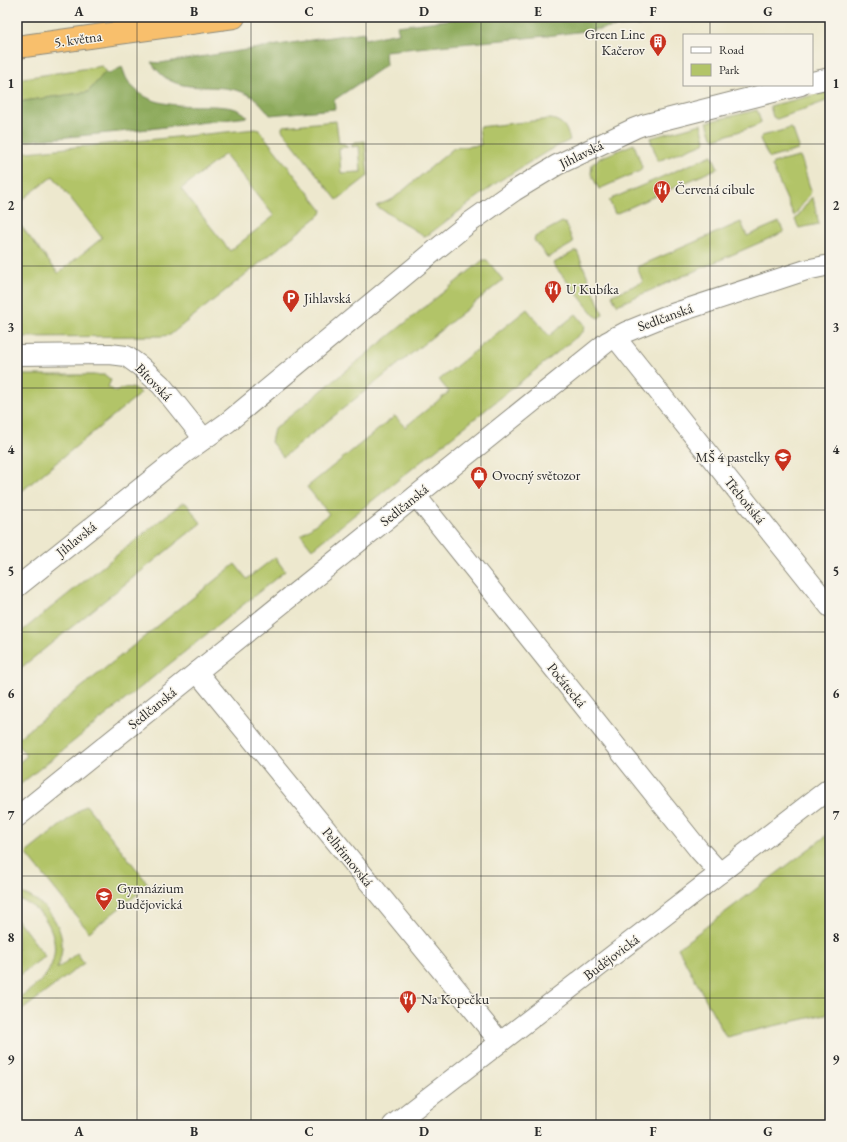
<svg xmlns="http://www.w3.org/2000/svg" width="847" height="1142" font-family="'EB Garamond',serif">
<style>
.green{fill:#b2c468;stroke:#6e784a;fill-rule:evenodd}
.forest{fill:#8daa5c;stroke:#5c6a44}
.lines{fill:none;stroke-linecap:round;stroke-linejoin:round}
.minor-casing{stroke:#8c8a7c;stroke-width:22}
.highway-casing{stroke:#8c8a7c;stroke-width:24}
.minor{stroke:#fff;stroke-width:20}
.highway{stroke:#f8bf6c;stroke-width:22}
.grid{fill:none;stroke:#2b2b2b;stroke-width:1;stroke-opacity:0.55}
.labels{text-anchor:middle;stroke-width:3;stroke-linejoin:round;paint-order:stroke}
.poi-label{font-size:14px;fill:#2b2b2b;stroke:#f7f3e8;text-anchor:start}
.street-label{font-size:14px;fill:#2b2b2b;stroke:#f7f3e8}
.neatline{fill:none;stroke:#2b2b2b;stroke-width:1.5}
.grid-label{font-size:13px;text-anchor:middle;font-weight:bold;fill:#2b2b2b}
</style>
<rect width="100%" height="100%" fill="#f7f3e8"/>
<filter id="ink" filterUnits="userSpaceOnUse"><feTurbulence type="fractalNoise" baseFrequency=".025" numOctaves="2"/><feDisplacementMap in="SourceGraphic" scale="8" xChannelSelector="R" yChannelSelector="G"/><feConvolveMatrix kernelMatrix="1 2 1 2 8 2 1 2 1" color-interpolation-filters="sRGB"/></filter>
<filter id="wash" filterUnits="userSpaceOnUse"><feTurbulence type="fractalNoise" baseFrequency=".012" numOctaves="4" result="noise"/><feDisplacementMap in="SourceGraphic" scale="16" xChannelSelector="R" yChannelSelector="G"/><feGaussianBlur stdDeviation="0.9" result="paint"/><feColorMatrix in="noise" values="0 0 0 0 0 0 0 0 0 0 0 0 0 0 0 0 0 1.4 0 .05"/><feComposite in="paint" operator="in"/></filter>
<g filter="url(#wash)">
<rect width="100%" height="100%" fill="#ede8ce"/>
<g class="green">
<polygon points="623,17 663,17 651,22 645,25 625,26"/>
<polygon points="102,66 106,71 88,92 17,102 17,79"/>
<polygon points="830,91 829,100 777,119 773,117 770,106"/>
<polygon points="757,110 761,122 756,126 715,139 712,137 707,122"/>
<path d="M551 119C564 122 566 127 570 140L548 151 499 181 428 235 424 236 376 206 393 199 454 148 481 145 479 127Z"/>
<polygon points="336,121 339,143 345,144 348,147 339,148 341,173 361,172 359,146 352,147 352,144 355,142 365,141 368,176 337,200 282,130 282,128 283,126"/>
<polygon points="701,124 705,140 704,143 658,161 650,138"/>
<polygon points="791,128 793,130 799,147 798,150 770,158 768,156 760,139 762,136"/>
<path d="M256 129 259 130 322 210 321 214 170 335 162 336 17 337V221L58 273 102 238 53 176 17 204V153ZM225 154 274 216 230 251 181 189Z"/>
<polygon points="634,144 642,167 640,171 599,189 591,174 592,164 600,158"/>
<polygon points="712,155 718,168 615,214 609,200"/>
<polygon points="799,157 801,158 811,191 810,194 794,216 772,166 773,163"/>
<polygon points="811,198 813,198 819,224 799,228 795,220"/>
<polygon points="562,222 566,224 573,242 572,244 549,257 547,257 534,240 535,237"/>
<polygon points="741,222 747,236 779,222 784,232 617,305 616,304 612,295 643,282 637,267"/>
<polygon points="575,251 577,251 603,314 599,318 594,315 553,264 554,263"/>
<polygon points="483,260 487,260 503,280 283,457 271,442 274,429"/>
<polygon points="527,309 549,336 576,314 585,325 584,331 312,549 301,535 329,514 307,487 395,416 405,427 449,392 439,380"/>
<path d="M17 375H105L111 380 108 387 116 392C124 386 133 386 141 393L17 495V427H18Z"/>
<polygon points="182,503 186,503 201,523 17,671 17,635"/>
<polygon points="275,557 285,571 17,787 17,764 27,756 17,744 17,739 235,564 247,579"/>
<polygon points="86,805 149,885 89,932 26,853"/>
<polygon points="830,833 830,1013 726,1037 678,948"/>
<path d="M17 892C41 897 63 922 62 947 62 955 59 962 57 969L77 953 84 963 17 1014V999C28 991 42 983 49 970 64 942 47 908 17 899Z"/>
<polygon points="17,919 45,956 17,977"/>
</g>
<g class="forest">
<path d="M472 17H623L625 26 546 36 385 51 386 65 334 100 335 109 270 115C263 106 256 97 245 93 211 79 175 100 151 62L160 63 364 32 365 39 399 33 397 26Z"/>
<path d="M122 67C124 71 125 77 128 81 147 109 184 105 214 106 227 107 239 107 248 117L149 129 17 142V102L88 92 106 71 108 74Z"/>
</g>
</g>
<g filter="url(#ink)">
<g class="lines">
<defs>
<g id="minor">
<polyline points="812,82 830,78"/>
<polyline points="615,337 830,607"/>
<polyline points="17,355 110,354 126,356 140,366 161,385 204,439"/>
<polyline points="416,496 699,850 720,873"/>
<polyline points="17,587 186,452 228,422 438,248 469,223 514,191 557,165 635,128 643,125 801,85"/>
<polyline points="197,672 500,1042"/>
<polyline points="17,817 607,342 626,332 663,317 806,270 830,265"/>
<polyline points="393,1125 830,788"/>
</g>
<polyline id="highway" points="17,47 234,17"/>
</defs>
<use href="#minor" class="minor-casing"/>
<use href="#highway" class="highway-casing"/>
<use href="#minor" class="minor"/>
<use href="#highway" class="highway"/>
</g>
</g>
<path class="grid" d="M137 17V1125M251 17V1125M366 17V1125M481 17V1125M596 17V1125M710 17V35M710 85V1125M17 144H830M17 266H830M17 388H830M17 510H830M17 632H830M17 754H830M17 876H830M17 998H830"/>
<defs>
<symbol id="building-pin" viewBox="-11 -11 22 30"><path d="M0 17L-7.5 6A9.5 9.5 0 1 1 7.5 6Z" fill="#c8321e" stroke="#f7f3e8"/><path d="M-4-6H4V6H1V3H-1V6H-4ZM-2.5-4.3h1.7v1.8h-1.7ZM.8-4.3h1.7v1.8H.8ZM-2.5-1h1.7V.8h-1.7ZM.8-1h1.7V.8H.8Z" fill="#fff"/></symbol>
<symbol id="restaurant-pin" viewBox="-11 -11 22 30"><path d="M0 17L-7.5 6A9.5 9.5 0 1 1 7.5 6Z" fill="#c8321e" stroke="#f7f3e8"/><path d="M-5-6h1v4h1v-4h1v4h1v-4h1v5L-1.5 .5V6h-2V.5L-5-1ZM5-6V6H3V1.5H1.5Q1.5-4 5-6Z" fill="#fff"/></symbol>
<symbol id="parking-pin" viewBox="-11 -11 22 30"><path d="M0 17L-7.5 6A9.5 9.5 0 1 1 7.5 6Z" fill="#c8321e" stroke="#f7f3e8"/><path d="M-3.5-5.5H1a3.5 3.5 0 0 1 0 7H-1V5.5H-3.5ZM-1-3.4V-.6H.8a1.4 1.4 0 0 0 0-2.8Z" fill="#fff"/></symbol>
<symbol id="school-pin" viewBox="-11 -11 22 30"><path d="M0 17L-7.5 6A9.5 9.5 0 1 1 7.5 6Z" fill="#c8321e" stroke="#f7f3e8"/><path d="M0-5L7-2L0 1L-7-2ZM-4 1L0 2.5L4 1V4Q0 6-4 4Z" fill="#fff"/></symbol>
<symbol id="shop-pin" viewBox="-11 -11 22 30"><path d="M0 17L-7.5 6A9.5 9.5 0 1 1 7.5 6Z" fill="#c8321e" stroke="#f7f3e8"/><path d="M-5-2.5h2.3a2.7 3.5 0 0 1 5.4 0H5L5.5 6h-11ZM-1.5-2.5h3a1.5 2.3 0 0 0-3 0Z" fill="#fff"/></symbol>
</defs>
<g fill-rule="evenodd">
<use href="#building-pin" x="648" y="32" width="20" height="27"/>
<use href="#restaurant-pin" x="652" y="179" width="20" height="27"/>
<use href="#restaurant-pin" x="543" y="279" width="20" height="27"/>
<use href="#parking-pin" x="281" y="288" width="20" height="27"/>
<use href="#school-pin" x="773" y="447" width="20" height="27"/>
<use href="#shop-pin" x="469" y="465" width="20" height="27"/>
<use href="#school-pin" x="94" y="886" width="20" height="27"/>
<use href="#restaurant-pin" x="398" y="989" width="20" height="27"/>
</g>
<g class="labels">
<g class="poi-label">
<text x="645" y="39" text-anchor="end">Green Line<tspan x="645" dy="16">Kačerov</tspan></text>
<text x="675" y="194">Červená cibule</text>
<text x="566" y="294">U Kubíka</text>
<text x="304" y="303">Jihlavská</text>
<text x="770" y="462" text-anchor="end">MŠ 4 pastelky</text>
<text x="492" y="480">Ovocný světozor</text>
<text x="117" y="893">Gymnázium<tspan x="117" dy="16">Budějovická</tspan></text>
<text x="421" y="1004">Na Kopečku</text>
</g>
<g class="street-label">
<text transform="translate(78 39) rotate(-8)" y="5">5. května</text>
<text transform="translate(581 154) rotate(-26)" y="5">Jihlavská</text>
<text transform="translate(665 317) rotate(-20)" y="5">Sedlčanská</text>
<text transform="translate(154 382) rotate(46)" y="5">Bítovská</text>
<text transform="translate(745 500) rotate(51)" y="5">Třeboňská</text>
<text transform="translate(404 505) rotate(-39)" y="5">Sedlčanská</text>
<text transform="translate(76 539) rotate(-39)" y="5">Jihlavská</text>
<text transform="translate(567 685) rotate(51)" y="5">Počátecká</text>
<text transform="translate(152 708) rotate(-39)" y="5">Sedlčanská</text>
<text transform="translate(348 857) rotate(51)" y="5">Pelhřimovská</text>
<text transform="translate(611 957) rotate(-37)" y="5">Budějovická</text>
</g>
</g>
<rect width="847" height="1142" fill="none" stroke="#f7f3e8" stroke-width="44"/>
<rect x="683" y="34" width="130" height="52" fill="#f7f3e8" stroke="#a5a39c"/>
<rect x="691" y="47" width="20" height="6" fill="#ffffff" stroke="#a5a39c"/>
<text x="719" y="54" font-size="12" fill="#2b2b2b">Road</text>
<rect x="691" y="64" width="20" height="12" fill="#b2c468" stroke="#a5a39c"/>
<text x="719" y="74" font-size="12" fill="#2b2b2b">Park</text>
<rect x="22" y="22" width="803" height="1098" class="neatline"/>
<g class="grid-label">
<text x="79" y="16">A</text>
<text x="194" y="16">B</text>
<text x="309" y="16">C</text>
<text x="424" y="16">D</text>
<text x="538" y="16">E</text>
<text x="653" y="16">F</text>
<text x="768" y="16">G</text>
<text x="11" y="88">1</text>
<text x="836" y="88">1</text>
<text x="11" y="210">2</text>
<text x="836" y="210">2</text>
<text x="11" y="332">3</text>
<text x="836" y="332">3</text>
<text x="11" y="454">4</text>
<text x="836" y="454">4</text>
<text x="11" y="576">5</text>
<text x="836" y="576">5</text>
<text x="11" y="698">6</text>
<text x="836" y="698">6</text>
<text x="11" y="820">7</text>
<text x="836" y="820">7</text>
<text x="11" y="942">8</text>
<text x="836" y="942">8</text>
<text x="11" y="1064">9</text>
<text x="836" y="1064">9</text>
<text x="79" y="1136">A</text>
<text x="194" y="1136">B</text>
<text x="309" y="1136">C</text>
<text x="424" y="1136">D</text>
<text x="538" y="1136">E</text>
<text x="653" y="1136">F</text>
<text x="768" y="1136">G</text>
</g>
</svg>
